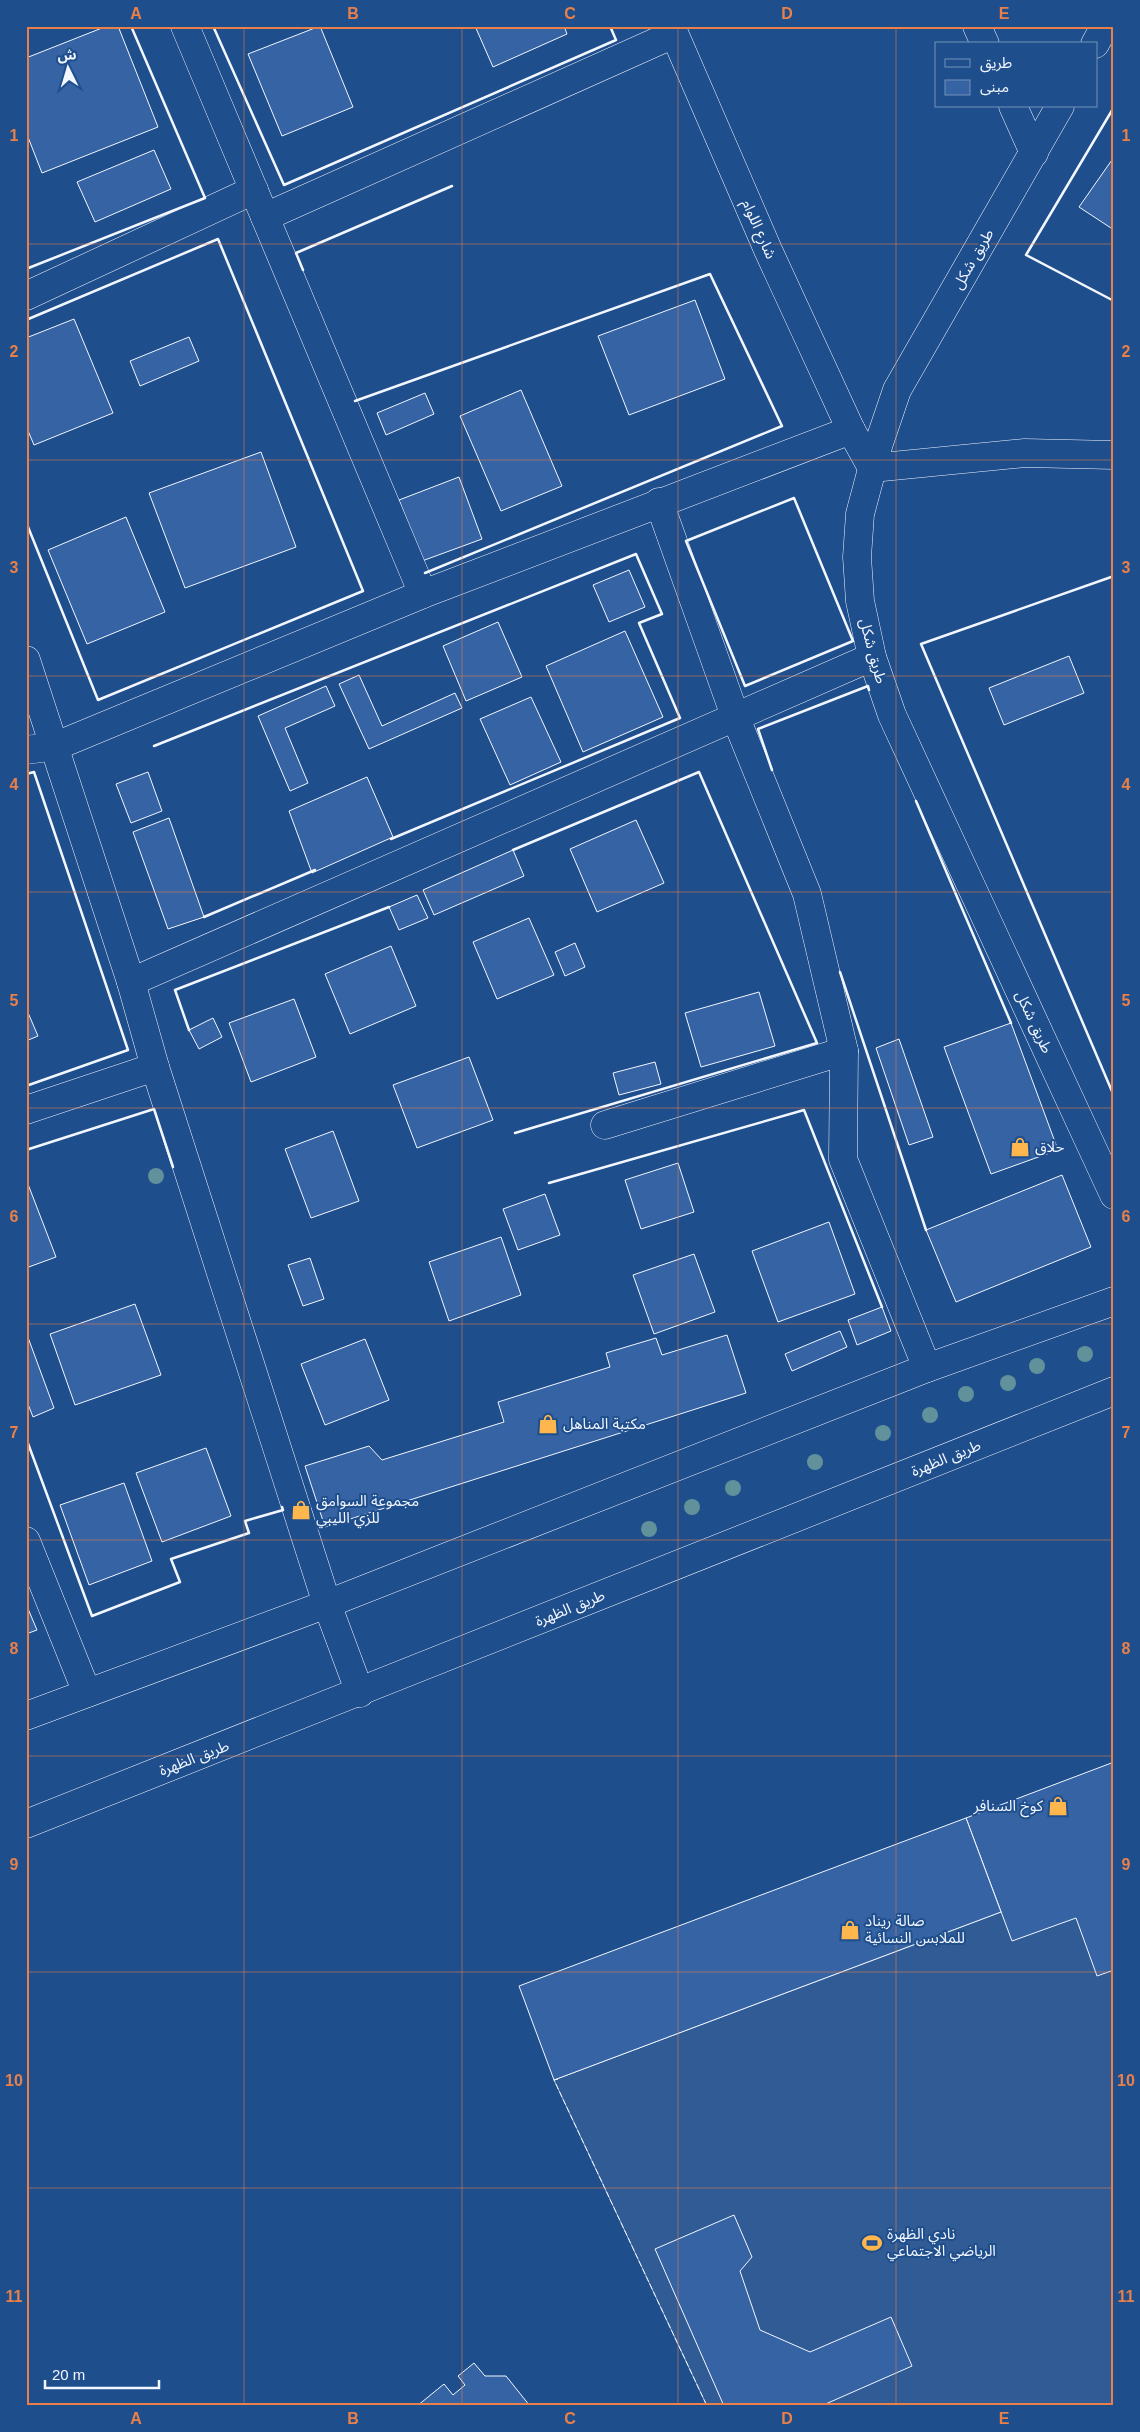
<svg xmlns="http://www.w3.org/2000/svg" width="1140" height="2432" font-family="Helvetica,'Noto Sans Arabic',sans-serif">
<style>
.built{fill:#305b95;stroke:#a8bbd7}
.building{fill:#3563a3;stroke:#f2f6ff}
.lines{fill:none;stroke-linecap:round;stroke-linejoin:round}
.street-casing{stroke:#f2f6ff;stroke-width:29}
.secondary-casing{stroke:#f2f6ff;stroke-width:29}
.primary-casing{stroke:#f2f6ff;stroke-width:29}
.street{stroke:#1f4e8c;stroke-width:28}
.secondary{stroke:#1f4e8c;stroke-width:28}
.primary{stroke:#1f4e8c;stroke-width:28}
.fence{stroke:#f2f6ff;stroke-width:1;stroke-dasharray:6 2.5;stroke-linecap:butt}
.wall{stroke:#f2f6ff;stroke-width:2.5}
.tree{fill:#61919a}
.grid{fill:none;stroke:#ea8049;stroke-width:1;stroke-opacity:0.55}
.labels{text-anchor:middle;stroke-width:4;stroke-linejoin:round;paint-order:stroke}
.street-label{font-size:15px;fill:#f2f6ff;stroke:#1f4e8c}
.poi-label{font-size:15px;fill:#f2f6ff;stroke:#1f4e8c;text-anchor:start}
.neatline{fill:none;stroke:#ea8049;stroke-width:2}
.grid-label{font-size:16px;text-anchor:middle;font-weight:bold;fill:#ea8049}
</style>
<rect width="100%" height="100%" fill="#1f4e8c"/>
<polygon class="built" points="1114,1861 1114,2406 707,2406 554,2080 1001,1912"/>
<g class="building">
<polygon points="107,26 118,26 158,127 42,173 26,132 26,58"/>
<polygon points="320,26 353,107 282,136 248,54"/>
<polygon points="475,26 564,26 567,34 493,67"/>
<polygon points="154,150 171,189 95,222 77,182"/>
<polygon points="1114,157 1114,230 1079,207"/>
<polygon points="695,300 725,379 629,415 598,336"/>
<polygon points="74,319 113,413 34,445 26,426 26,338"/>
<polygon points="189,337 199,361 140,386 130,361"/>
<polygon points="521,390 562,486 501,511 460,416"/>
<polygon points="425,393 434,414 386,435 377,413"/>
<polygon points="261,452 296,547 185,588 149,493"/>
<polygon points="459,477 482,539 422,561 399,500"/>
<polygon points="126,517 165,612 87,644 48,550"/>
<polygon points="629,570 645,607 609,622 593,585"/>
<polygon points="498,622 522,677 466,701 443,646"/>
<polygon points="625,631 663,717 583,752 546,666"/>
<polygon points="1069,656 1084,693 1004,725 989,688"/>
<polygon points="359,675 382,726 455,693 462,708 369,749 339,684"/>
<polygon points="326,686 335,706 285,728 308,783 290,791 258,716"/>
<polygon points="531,697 561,762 510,785 480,719"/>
<polygon points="148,772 162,811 131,823 116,784"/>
<polygon points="367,777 393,837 312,873 289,811"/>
<polygon points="169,818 204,917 168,929 133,832"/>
<polygon points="636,820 664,883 597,912 570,849"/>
<polygon points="513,850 524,876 434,915 423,890"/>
<polygon points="417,895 428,918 399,930 389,907"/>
<polygon points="529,918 554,975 497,999 473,942"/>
<polygon points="575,943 585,967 565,976 555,952"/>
<polygon points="391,946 416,1006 350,1034 325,974"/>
<polygon points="759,992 775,1046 701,1067 685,1013"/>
<polygon points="294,999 316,1057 251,1082 229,1023"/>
<polygon points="26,1008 38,1036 26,1041"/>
<polygon points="213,1018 222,1037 199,1049 189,1030"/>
<polygon points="1011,1023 1058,1150 991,1174 944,1047"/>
<polygon points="899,1039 933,1137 909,1145 876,1048"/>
<polygon points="469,1057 493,1120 417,1148 393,1085"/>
<polygon points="655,1062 661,1084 619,1095 613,1073"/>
<polygon points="333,1131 359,1201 311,1218 285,1149"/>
<polygon points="678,1163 694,1212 641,1229 625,1180"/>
<polygon points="1062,1175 1091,1247 956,1302 926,1230"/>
<polygon points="26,1179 56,1257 26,1268"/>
<polygon points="545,1194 560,1235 518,1250 503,1209"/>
<polygon points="829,1222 855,1294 778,1322 752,1251"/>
<polygon points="501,1237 521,1295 449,1321 429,1262"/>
<polygon points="694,1254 715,1312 654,1334 633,1275"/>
<polygon points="310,1258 324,1299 303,1306 288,1265"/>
<polygon points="135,1304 161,1375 75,1405 50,1334"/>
<polygon points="882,1307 891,1331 857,1345 848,1320"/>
<polygon points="840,1331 847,1347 792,1371 785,1354"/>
<polygon points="26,1332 54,1408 33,1417 26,1399"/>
<polygon points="727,1335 746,1393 325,1527 305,1466 369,1446 382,1460 504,1422 498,1402 610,1367 606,1353 656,1338 662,1355"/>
<polygon points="365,1339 389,1400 325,1425 301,1364"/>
<polygon points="206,1448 231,1516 162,1542 136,1473"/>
<polygon points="124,1483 152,1561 89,1585 60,1505"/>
<polygon points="26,1604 37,1630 26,1634"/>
<polygon points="1114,1762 1114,1970 1097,1976 1076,1918 1012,1941 966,1818"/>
<polygon points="966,1818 1001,1912 554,2080 519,1986"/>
<polygon points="734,2215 752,2257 740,2271 760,2330 810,2352 891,2317 912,2366 821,2406 724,2406 655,2249"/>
<polygon points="474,2363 485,2376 506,2376 530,2406 417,2406 444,2384 453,2395 465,2385 458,2376"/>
</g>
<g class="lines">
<defs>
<g id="street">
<polyline points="185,26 423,594"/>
<polyline points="671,26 768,250 851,430 872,468 1025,453 1114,455"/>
<polyline points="977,26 985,44"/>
<polyline points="1013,106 1034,153"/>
<polyline points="265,217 674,34"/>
<polyline points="26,296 254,190"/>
<polyline points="659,502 735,716 807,894 844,1051 843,1159 927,1368"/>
<polyline points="26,660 131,982 155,1067 327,1604 360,1693"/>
<polyline points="26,750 56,746 423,594 851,430"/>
<polyline points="131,982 872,657"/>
<polyline points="26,1110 155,1067"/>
<polyline points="605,1125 844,1051"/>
<polyline points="26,1541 87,1693"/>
</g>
<g id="secondary">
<polyline points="1095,44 1105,26"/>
<polyline points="1060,106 897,390 879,443 860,514 857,557 860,601 872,657 892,715 1114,1195"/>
</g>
<g id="primary">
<polyline points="26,1716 327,1604 927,1368 1114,1301"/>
<polyline points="26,1824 1114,1391"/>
</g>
</defs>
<use href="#street" class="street-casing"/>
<use href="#secondary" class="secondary-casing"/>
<use href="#primary" class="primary-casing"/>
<use href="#street" class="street"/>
<use href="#secondary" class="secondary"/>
<use href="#primary" class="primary"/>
<polyline class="fence" points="558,2079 554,2080 707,2406"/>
<g class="wall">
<polyline points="213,26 284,185 616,40 610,26"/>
<polyline points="1114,107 1026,255 1114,301"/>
<polyline points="26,269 205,198 131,26"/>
<polyline points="303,270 296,253 452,186"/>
<polyline points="26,320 218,239 363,591 98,700 26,522"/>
<polyline points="355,401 710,274 782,426 425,573"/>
<polygon points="794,498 853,641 745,686 686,541"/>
<polyline points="1114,576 921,644 1114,1096"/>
<polyline points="154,746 636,554 662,614 639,623 680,718 391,839"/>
<polyline points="772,770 758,729 868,686 869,690"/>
<polyline points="26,774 34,772 128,1050 26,1086"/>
<polyline points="916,801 1011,1023"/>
<polyline points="513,850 699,772 817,1043 515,1133"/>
<polyline points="204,917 315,870"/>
<polyline points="840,972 926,1230"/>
<polyline points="189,1030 175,990 389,907"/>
<polyline points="26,1150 154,1109 173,1167"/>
<polyline points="549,1183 804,1110 882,1307"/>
<polyline points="26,1438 92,1616 180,1582 171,1559 249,1533 245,1521 283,1510 282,1507"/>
</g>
</g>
<g class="tree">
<circle cx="156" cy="1176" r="8"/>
<circle cx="1085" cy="1354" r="8"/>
<circle cx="1037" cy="1366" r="8"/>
<circle cx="1008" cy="1383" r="8"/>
<circle cx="966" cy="1394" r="8"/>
<circle cx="930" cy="1415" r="8"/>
<circle cx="883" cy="1433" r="8"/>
<circle cx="815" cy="1462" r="8"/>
<circle cx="733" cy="1488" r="8"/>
<circle cx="692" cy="1507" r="8"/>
<circle cx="649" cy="1529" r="8"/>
</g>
<path class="grid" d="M244 26V2406M462 26V2406M678 26V2406M896 26V2406M26 244H1114M26 460H1114M26 676H1114M26 892H1114M26 1108H1114M26 1324H1114M26 1540H1114M26 1756H1114M26 1972H1114M26 2188H1114"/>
<defs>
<symbol id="shop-bare" viewBox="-9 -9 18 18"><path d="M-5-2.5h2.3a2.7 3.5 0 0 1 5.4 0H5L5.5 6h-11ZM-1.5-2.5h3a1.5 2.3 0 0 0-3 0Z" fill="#ffb74d" stroke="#1f4e8c" stroke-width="2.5" paint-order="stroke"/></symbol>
<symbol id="stadium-bare" viewBox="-9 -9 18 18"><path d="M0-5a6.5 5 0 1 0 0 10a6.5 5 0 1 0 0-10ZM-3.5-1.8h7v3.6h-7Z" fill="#ffb74d" stroke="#1f4e8c" stroke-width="2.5" paint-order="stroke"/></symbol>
</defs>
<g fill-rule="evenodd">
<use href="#shop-bare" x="1006" y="1133" width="28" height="28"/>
<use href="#shop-bare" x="534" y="1410" width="28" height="28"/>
<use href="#shop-bare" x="287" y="1496" width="28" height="28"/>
<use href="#shop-bare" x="1044" y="1792" width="28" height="28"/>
<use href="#shop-bare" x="836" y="1916" width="28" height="28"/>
<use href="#stadium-bare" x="858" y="2229" width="28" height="28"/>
</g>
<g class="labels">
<g class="street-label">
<text transform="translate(759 229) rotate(66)" y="5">شارع اللوام</text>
<text transform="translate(973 259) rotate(-60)" y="5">طريق شكل</text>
<text transform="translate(873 651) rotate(75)" y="5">طريق شكل</text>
<text transform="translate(1034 1022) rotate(65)" y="5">طريق شكل</text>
<text transform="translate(946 1458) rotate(-22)" y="5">طريق الظهرة</text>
<text transform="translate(570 1608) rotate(-22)" y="5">طريق الظهرة</text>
<text transform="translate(194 1758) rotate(-21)" y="5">طريق الظهرة</text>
</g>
<g class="poi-label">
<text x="1035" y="1152">حلاق</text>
<text x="563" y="1429">مكتبة المناهل</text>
<text x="316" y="1506">مجموعة السوامق<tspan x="316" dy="17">للزي الليبي</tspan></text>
<text x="1043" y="1811" text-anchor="end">كوخ السنافر</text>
<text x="865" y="1926">صالة ريناد<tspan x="865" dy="17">للملابس النسائية</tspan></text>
<text x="887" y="2239">نادي الظهرة<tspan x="887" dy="17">الرياضي الاجتماعي</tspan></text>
</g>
</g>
<rect width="1140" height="2432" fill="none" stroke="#1f4e8c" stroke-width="55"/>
<rect x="935" y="42" width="162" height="65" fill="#1f4e8c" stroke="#7391ba"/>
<rect x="945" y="59" width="25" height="8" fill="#1f4e8c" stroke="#7391ba"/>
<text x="980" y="68" font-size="15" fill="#f2f6ff">طريق</text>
<rect x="945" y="80" width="25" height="15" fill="#3563a3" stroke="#7391ba"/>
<text x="980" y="92" font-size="15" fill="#f2f6ff">مبنى</text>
<g transform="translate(68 68) rotate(355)" stroke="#1f4e8c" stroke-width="4" paint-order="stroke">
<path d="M0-4L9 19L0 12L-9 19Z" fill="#f2f6ff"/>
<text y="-8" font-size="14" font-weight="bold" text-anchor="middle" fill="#f2f6ff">ش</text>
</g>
<path d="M45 2380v8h114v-8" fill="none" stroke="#f2f6ff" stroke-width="2.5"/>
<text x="52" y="2380" font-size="15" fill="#f2f6ff" stroke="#1f4e8c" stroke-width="4" paint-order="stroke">20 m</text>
<rect x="28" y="28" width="1084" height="2376" class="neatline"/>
<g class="grid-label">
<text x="136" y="19">A</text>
<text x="353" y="19">B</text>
<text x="570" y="19">C</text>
<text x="787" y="19">D</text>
<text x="1004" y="19">E</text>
<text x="14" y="141">1</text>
<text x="1126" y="141">1</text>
<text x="14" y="357">2</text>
<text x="1126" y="357">2</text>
<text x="14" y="573">3</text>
<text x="1126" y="573">3</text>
<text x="14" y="790">4</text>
<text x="1126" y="790">4</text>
<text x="14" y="1006">5</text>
<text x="1126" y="1006">5</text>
<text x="14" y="1222">6</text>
<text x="1126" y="1222">6</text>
<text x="14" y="1438">7</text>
<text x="1126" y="1438">7</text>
<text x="14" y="1654">8</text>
<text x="1126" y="1654">8</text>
<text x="14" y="1870">9</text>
<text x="1126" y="1870">9</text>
<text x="14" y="2086">10</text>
<text x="1126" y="2086">10</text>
<text x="14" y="2302">11</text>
<text x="1126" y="2302">11</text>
<text x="136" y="2424">A</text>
<text x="353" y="2424">B</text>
<text x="570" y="2424">C</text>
<text x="787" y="2424">D</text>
<text x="1004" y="2424">E</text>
</g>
</svg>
